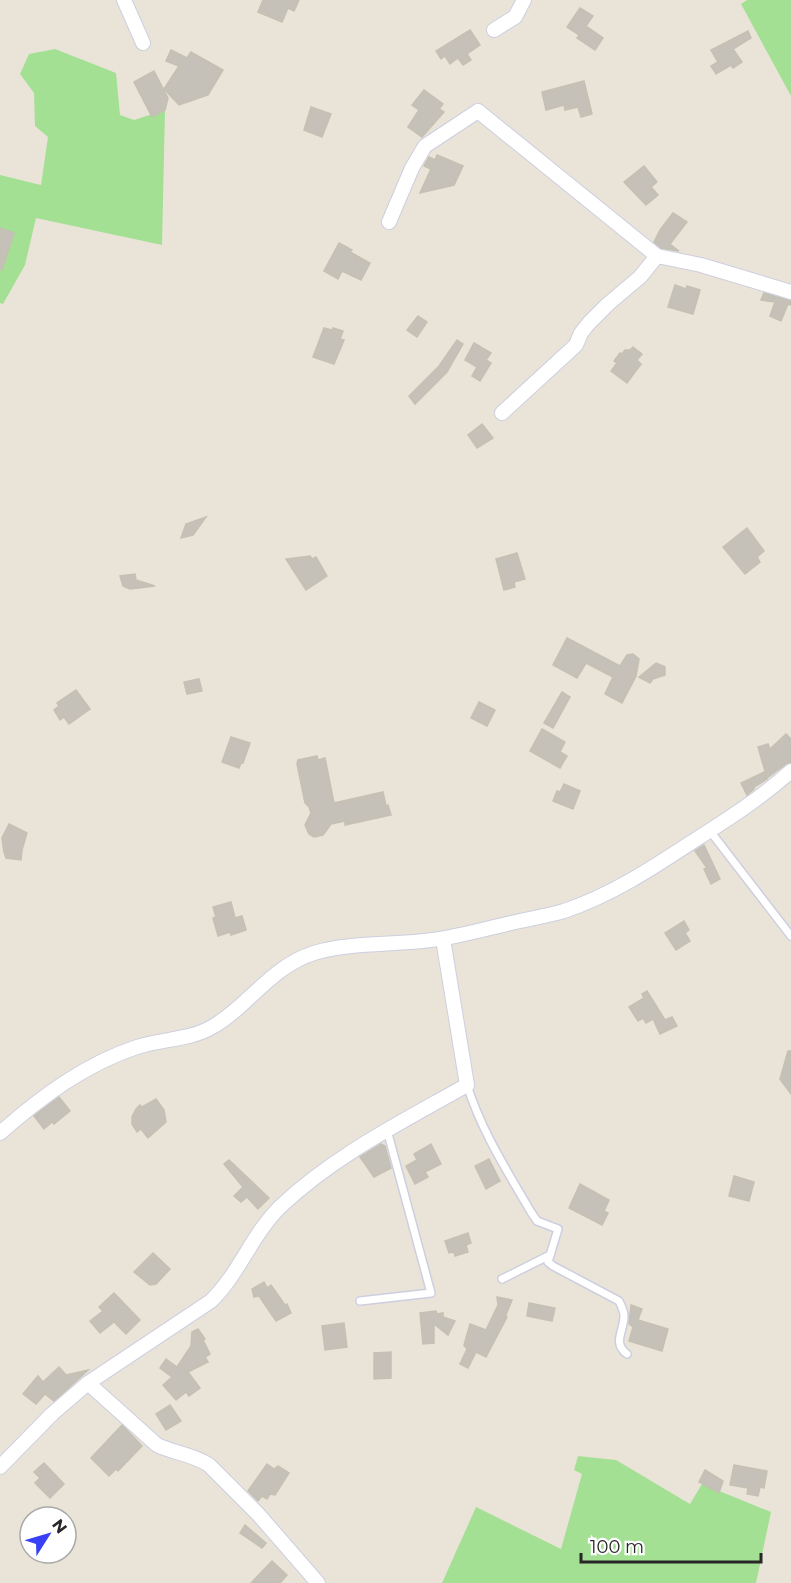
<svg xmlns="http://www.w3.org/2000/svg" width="791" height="1583" font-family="Montserrat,sans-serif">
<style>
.green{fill:#a3e094}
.building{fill:#c5c1b8;stroke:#c4c0b2;stroke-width:1.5}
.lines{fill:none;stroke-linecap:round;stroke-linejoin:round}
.lane-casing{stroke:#cdcee0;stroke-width:10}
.street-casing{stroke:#cdcee0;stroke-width:16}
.lane{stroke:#fff;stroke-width:7}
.street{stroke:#fff;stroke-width:14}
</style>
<rect width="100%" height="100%" fill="#eae4d8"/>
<g class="green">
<polygon points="747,0 791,0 791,96 741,4"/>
<polygon points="55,49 116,73 120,115 134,120 165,110 162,245 36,218 25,265 3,304 0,303 0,175 41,185 48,137 35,126 34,93 20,74 29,54"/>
<polygon points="578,1456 616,1460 690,1504 702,1484 771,1512 756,1583 442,1583 476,1507 561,1549 582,1474 574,1470"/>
</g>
<g class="building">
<polygon points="263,0 299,0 294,11 288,8 282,22 258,12"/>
<polygon points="580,8 593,16 586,26 603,38 595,50 577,38 579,35 567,27"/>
<polygon points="470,30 480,45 467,54 471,60 463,65 458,58 450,64 445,56 441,59 436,51"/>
<polygon points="748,31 751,38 733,49 742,62 733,68 731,65 716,74 711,66 718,62 711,50"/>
<polygon points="171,50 187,58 191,52 223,70 208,95 179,105 164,89 179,66 166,61"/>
<polygon points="154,71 168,98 165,110 152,117 134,82"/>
<polygon points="584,81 592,114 581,117 578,107 565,110 564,105 546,110 542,92"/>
<polygon points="424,90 443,104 439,109 444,112 422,137 408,127 419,110 412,105"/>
<polygon points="311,107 331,114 322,137 304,130"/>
<polygon points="437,155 463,166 454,185 420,193 431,169 424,166 429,157 435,160"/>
<polygon points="644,166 657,182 651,187 658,195 646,205 624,182"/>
<polygon points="673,213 687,222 670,244 679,251 661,248 654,242 660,230"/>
<polygon points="0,228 14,233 2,270 0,269"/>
<polygon points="339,243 352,250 350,252 370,263 361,280 342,271 338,279 324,271"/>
<polygon points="675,285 686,289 687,286 700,290 693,314 668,307"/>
<polygon points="764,293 791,301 791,305 788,304 781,321 770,316 775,302 761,300"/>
<polygon points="418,316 427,322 417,337 407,330"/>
<polygon points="324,328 332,330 333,328 343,331 340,339 344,340 334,364 313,357"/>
<polygon points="457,340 463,344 447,372 415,404 409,396 439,366"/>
<polygon points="474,343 491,353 486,360 491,363 480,381 472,376 477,367 465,360"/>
<polygon points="633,347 642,354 637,360 641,364 627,383 611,371 617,363 614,361 620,353 622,354 625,350 630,350"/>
<polygon points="482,424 493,438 477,448 468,435"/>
<polygon points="206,517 193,535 181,538 186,524"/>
<polygon points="747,528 764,551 757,557 760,562 745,574 723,547"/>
<polygon points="517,553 525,579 514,582 515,587 504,590 496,559"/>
<polygon points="310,556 312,559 316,557 327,576 306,590 286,559"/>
<polygon points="135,574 136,580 155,586 130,589 123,586 120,576"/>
<polygon points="567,638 620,666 627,655 633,654 639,659 636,676 622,703 605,694 613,677 586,663 577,678 553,665"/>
<polygon points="656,663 665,667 665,675 653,679 650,683 639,677"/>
<polygon points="199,679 202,691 187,694 184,682"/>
<polygon points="76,690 90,709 69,724 64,717 60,720 54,710 59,706 57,703"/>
<polygon points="562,692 570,697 553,728 544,723"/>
<polygon points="479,702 495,710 487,726 471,718"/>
<polygon points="542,729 565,742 560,752 567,756 560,768 530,751"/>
<polygon points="786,734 791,739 791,762 786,764 767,778 758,747 768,744 770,749"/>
<polygon points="231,737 250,743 243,763 241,763 239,768 222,762"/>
<polygon points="317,756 318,760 325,758 334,803 383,792 386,806 388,805 391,815 345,825 345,821 331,824 323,835 314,837 309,834 305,825 311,813 309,807 305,803 297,764 298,760"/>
<polygon points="764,772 767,779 754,787 754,789 747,795 741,783"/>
<polygon points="564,784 580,791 573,809 553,801 557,791 560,792"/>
<polygon points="9,824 27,833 22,850 21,860 6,858 4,852 2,838"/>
<polygon points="704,845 720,879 711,884 704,869 707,868 695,851"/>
<polygon points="231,902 235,918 242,916 246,930 231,935 230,932 218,936 213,918 216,917 213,907"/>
<polygon points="684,921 689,930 685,933 690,941 676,950 665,933"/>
<polygon points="647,991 665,1020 672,1017 677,1026 660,1034 653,1019 646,1023 643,1018 638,1021 629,1007 644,998 642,994"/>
<polygon points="788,1051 791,1051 791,1094 780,1079"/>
<polygon points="59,1097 70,1111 54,1124 52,1122 44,1129 34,1116"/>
<polygon points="156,1099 164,1110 166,1122 148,1138 141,1129 137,1132 132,1124 132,1117 136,1109 140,1105 142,1107"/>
<polygon points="381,1144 385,1146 391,1168 374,1177 360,1157"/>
<polygon points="431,1144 441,1164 425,1172 428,1177 415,1184 406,1166 417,1160 414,1154"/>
<polygon points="489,1159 500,1181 486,1189 475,1166"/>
<polygon points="229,1160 269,1198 258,1209 247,1197 241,1202 234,1196 243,1187 224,1164"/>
<polygon points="734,1176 754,1182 749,1201 729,1196"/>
<polygon points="580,1184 609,1200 604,1211 608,1213 602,1225 569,1208"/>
<polygon points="468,1233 471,1243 466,1245 468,1252 455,1256 454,1252 449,1253 445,1241"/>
<polygon points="153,1253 170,1269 156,1284 150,1285 134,1272"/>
<polygon points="264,1282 267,1288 271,1285 285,1305 287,1304 291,1313 276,1321 259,1296 254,1297 252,1289"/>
<polygon points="114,1293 140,1320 126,1334 114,1322 100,1333 90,1321 103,1311 99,1307"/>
<polygon points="497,1297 512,1300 505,1317 507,1317 486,1357 476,1352 468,1368 460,1364 467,1349 464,1345 470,1324 486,1330 498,1305"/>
<polygon points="529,1303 555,1308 552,1321 527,1316"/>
<polygon points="631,1305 642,1309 638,1320 668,1329 662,1351 629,1341 633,1327 629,1324"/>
<polygon points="436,1311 437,1314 443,1313 443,1317 455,1321 448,1335 434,1324 434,1343 423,1344 420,1313"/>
<polygon points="344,1323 347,1347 325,1350 322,1326"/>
<polygon points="198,1329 205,1339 203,1340 210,1354 205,1357 208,1362 188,1372 200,1388 189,1396 186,1392 176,1400 163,1385 172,1377 160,1368 166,1359 177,1367 191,1346 192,1332"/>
<polygon points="391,1352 391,1378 374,1379 374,1353"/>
<polygon points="59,1367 66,1375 88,1370 54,1401 45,1394 36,1404 23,1394 38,1376 43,1382"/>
<polygon points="170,1405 181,1421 166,1430 156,1414"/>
<polygon points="122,1425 142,1446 118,1471 116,1469 109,1476 91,1458"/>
<polygon points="44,1463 64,1484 50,1498 35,1483 40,1478 34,1472"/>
<polygon points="267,1464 274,1469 278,1466 289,1473 275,1495 270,1494 267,1499 262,1496 258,1501 248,1491"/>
<polygon points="734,1465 767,1471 764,1488 760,1487 758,1496 747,1494 748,1488 730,1485"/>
<polygon points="705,1470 723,1481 719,1493 699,1482"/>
<polygon points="245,1525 266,1543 262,1548 240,1533"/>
<polygon points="272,1561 287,1575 280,1583 251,1583"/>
</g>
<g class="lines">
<defs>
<g id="lane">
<polyline points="710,831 791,936"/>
<path d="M467 1085C481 1130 507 1171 531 1212L537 1221 558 1229 548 1262 553 1266 619 1301C621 1305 624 1311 624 1316 624 1331 612 1343 627 1354"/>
<polyline points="502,1279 550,1255"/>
<polyline points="360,1301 431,1293 387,1130"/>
</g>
<g id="street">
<polyline points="124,0 143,43"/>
<polyline points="494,30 515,17 524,0"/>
<polyline points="389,222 412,168 425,146 478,111 657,256 701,265 791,292"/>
<polyline points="502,413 576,345 581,333 589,323 608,304 640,277 657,256"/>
<path d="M0 1133C41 1097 85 1064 137 1047 161 1039 190 1040 212 1027 249 1006 270 967 314 953 352 941 404 946 445 938 467 934 489 928 511 923 528 919 547 916 564 911 612 895 654 867 695 840 728 819 761 798 791 771"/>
<path d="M88 1383 157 1445C173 1453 193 1454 209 1465L258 1514 318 1583"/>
<path d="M0 1467 52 1414 88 1383 211 1301C239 1274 252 1234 281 1206 335 1155 402 1122 467 1085L443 939"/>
</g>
</defs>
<use href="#lane" class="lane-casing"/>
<use href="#street" class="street-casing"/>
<use href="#lane" class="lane"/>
<use href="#street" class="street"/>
</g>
<g transform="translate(48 1535) rotate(53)"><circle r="28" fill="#ffffff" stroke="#a9a9a9" stroke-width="1.5"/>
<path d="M0-4.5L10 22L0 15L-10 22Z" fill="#3841f6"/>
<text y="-9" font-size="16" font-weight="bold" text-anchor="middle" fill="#272727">N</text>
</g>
<path d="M581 1553v9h180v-9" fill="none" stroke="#272727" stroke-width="3"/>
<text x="590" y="1553" font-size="18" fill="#272727" stroke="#ffffff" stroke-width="4.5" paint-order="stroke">100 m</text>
</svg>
